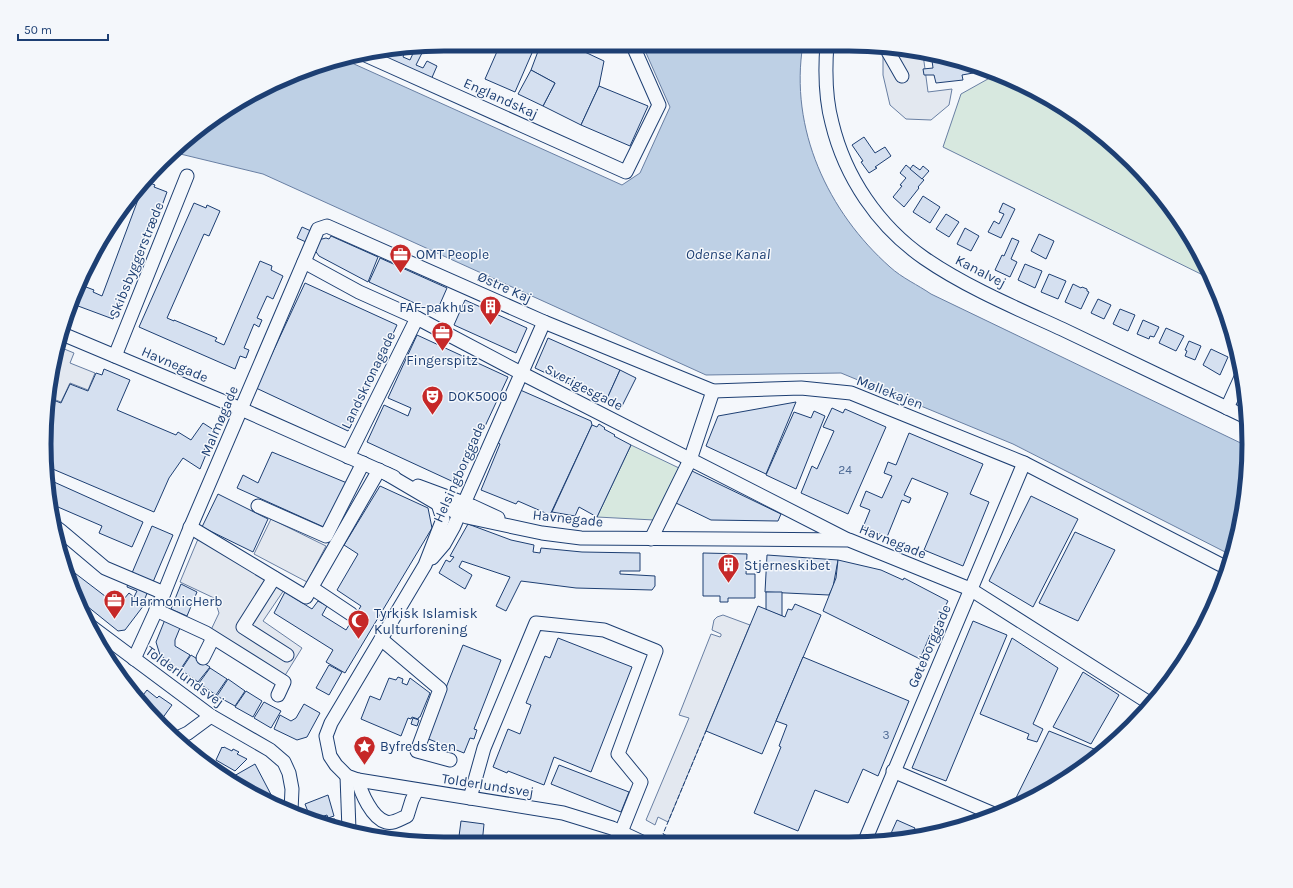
<svg xmlns="http://www.w3.org/2000/svg" width="1293" height="888" font-family="Karla,sans-serif">
<style>
.green{fill:#d7e8df;stroke:#687fa3}
.parking{fill:#e3e8f0;stroke:#687fa3}
.water{fill:#bed0e5;stroke:#687fa3}
.building{fill:#d5e0f0;stroke:#1d3f73}
.lines{fill:none;stroke-linecap:round;stroke-linejoin:round}
.minor-casing{stroke:#1d3f73;stroke-width:15}
.minor{stroke:#f4f7fb;stroke-width:13}
.fence{stroke:#1d3f73;stroke-width:1;stroke-dasharray:5 2;stroke-linecap:butt}
.labels{text-anchor:middle;stroke-width:3;stroke-linejoin:round;paint-order:stroke}
.number-label{font-size:12px;fill:#4b6792}
.street-label{font-size:14px;fill:#1d3f73;stroke:#f4f7fb}
.poi-label{font-size:14px;fill:#1d3f73;stroke:#f4f7fb;text-anchor:start}
.water-label{font-size:15px;font-style:italic;fill:#1d3f73;stroke:#f4f7fb}
.rim{fill:none;stroke:#1d3f73;stroke-width:5}
</style>
<rect width="100%" height="100%" fill="#f4f7fb"/>
<g class="green">
<polygon points="995,75 1026,85 1071,112 1132,161 1181,222 1213,280 943,147 961,94"/>
<polygon points="631,445 679,468 654,520 597,517"/>
</g>
<g class="parking">
<polygon points="923,54 928,92 952,89 949,105 931,120 906,119 890,105 883,75 883,56"/>
<polygon points="57,346 74,353 70,363 95,373 88,390 70,383 61,402 48,397"/>
<polygon points="271,519 326,546 307,582 254,554"/>
<polygon points="198,539 284,590 263,621 302,648 284,677 210,632 219,613 214,598 180,582"/>
<polygon points="723,615 750,625 668,822 658,817 655,825 646,820 689,718 679,715 711,634 720,637 721,636 721,634 712,630 714,620 717,617"/>
</g>
<path class="water" d="M803 44C789 129 828 212 890 267 902 278 918 285 931 294L1249 447 1241 522 1231 555 1013 444 841 373 706 375 263 174 172 152 222 112 316 65 343 59 622 185 640 173 670 107 643 46Z"/>
<g class="building">
<polygon points="535,46 515,92 485,79 499,47"/>
<polygon points="540,46 572,46 604,61 599,86 581,125 543,106 555,83 531,70"/>
<polygon points="392,47 407,47 403,57 410,60 416,47 425,47 416,65 423,68 427,61 437,66 430,82 373,52"/>
<polygon points="931,53 974,68 973,68 973,73 962,75 963,80 936,83 934,75 924,75 923,69 933,68"/>
<polygon points="531,70 555,83 543,106 518,94"/>
<polygon points="599,86 648,106 630,146 581,125"/>
<polygon points="864,137 875,153 885,147 891,156 875,167 877,168 869,173 861,162 863,161 852,145"/>
<polygon points="906,165 924,180 918,187 919,188 904,207 893,197 902,186 900,185 906,178 900,173"/>
<polygon points="913,165 920,170 923,166 929,171 922,179 910,169"/>
<polygon points="145,181 155,185 154,187 167,192 159,214 154,212 113,319 70,303 78,284 94,290 93,292 102,296"/>
<polygon points="923,196 940,207 930,223 913,212"/>
<polygon points="194,203 206,208 207,205 220,211 209,236 204,234 167,318 174,321 174,320 217,338 215,341 224,345 260,261 272,266 271,270 283,276 273,299 267,296 257,318 262,320 259,327 254,324 244,348 249,350 246,358 240,356 235,369 139,327"/>
<polygon points="1003,203 1015,209 1001,238 988,232 994,221 999,224 1004,214 999,212"/>
<polygon points="946,214 959,222 949,237 936,229"/>
<polygon points="302,227 311,231 306,242 297,238"/>
<polygon points="965,228 979,236 971,251 957,244"/>
<polygon points="1039,234 1054,241 1046,259 1031,251"/>
<polygon points="331,236 378,257 368,282 319,256 314,249 318,240 326,238 329,239"/>
<polygon points="1012,238 1019,241 1011,259 1017,262 1010,277 995,270 1002,255 1004,256"/>
<polygon points="380,258 447,288 436,313 369,282"/>
<polygon points="1025,264 1042,271 1035,288 1018,280"/>
<polygon points="1049,274 1066,281 1058,299 1041,292"/>
<polygon points="305,283 397,325 348,431 256,388"/>
<polygon points="1073,284 1081,288 1082,287 1087,289 1087,291 1089,292 1081,309 1065,302"/>
<polygon points="1098,299 1111,305 1104,319 1091,313"/>
<polygon points="465,300 527,328 516,353 454,325"/>
<polygon points="1120,309 1135,315 1128,331 1113,324"/>
<polygon points="1143,320 1159,327 1154,337 1150,336 1149,339 1137,334"/>
<polygon points="1166,328 1184,336 1176,351 1159,343"/>
<polygon points="417,335 508,377 458,484 367,442 384,405 408,416 411,408 388,398"/>
<polygon points="548,338 620,370 606,401 535,368"/>
<polygon points="1189,341 1201,346 1195,360 1185,356 1187,351 1185,350"/>
<polygon points="1211,349 1228,357 1220,375 1203,365"/>
<polygon points="104,369 130,380 117,410 176,435 178,432 191,440 203,423 217,432 204,450 207,452 200,469 183,458 169,478 154,512 48,467 45,418 48,398 61,403 70,384 88,391 96,373 102,375"/>
<polygon points="620,370 636,378 621,408 606,401"/>
<polygon points="518,389 591,421 592,425 550,515 518,501 516,504 481,490 500,444 495,441"/>
<polygon points="796,402 766,474 706,446 718,416"/>
<polygon points="832,408 843,413 845,409 886,427 848,514 801,493 812,466 817,469 834,431 823,427"/>
<polygon points="814,411 825,416 796,489 766,475 794,412 811,418"/>
<polygon points="599,424 605,428 604,429 615,435 614,436 631,445 597,517 579,507 575,516 552,512 592,425 597,427"/>
<polygon points="909,433 983,464 970,494 989,502 963,566 924,550 948,493 912,478 904,495 911,498 909,503 902,500 887,537 863,527 870,510 860,506 866,491 882,498 892,476 884,473 888,462 896,465"/>
<polygon points="272,452 347,483 326,528 237,488 243,475 258,483"/>
<polygon points="692,471 781,514 778,521 711,520 676,503"/>
<polygon points="54,482 143,522 132,547 99,533 102,526 51,504 50,491"/>
<polygon points="380,486 428,508 432,528 345,673 326,662 333,650 274,613 285,592 312,609 318,601 327,606 322,615 346,630 361,606 337,590 358,554 344,545"/>
<polygon points="218,494 268,519 253,552 202,527"/>
<polygon points="1031,496 1078,519 1033,607 989,581"/>
<polygon points="468,524 511,540 534,545 533,552 540,553 541,548 582,552 640,553 640,571 620,571 620,574 655,576 655,586 652,590 576,588 521,581 506,611 496,606 510,577 462,561 459,567 472,575 465,589 439,573 446,560 450,562 454,557 450,556"/>
<polygon points="152,526 173,535 153,582 132,573"/>
<polygon points="1075,532 1115,550 1078,621 1039,603"/>
<polygon points="703,553 747,554 746,574 755,574 755,598 728,598 728,602 720,602 720,596 703,596"/>
<polygon points="767,555 838,560 833,587 829,595 765,592"/>
<polygon points="838,560 881,570 903,580 904,578 948,601 937,622 943,623 937,639 930,635 920,659 823,611 836,578"/>
<polygon points="63,564 118,606 129,593 134,597 137,591 127,587 128,583 148,591 143,603 144,605 125,630 118,631 77,598 65,573"/>
<polygon points="181,584 197,592 187,616 171,609"/>
<polygon points="766,592 782,592 782,616 766,610"/>
<polygon points="795,604 821,615 762,754 706,731 758,606 785,617 788,609 792,610"/>
<polygon points="166,617 182,623 175,640 175,646 190,655 180,670 160,655 156,642"/>
<polygon points="973,621 1007,635 946,781 912,768"/>
<polygon points="558,638 632,667 591,772 554,757 544,785 508,771 507,773 493,767 508,729 520,734 531,705 526,703 545,656 550,658"/>
<polygon points="1012,638 1058,668 1033,724 1043,729 1037,742 1027,739 1029,734 980,714"/>
<polygon points="463,645 501,660 474,729 477,730 474,739 470,738 464,753 426,738"/>
<polygon points="191,655 210,667 198,682 181,670"/>
<polygon points="803,657 909,701 878,776 863,769 848,803 815,790 798,831 754,813 781,747 779,746 787,725 776,721"/>
<polygon points="329,665 342,672 329,695 316,688"/>
<polygon points="210,668 227,679 216,695 199,683"/>
<polygon points="1083,672 1119,695 1091,744 1053,727"/>
<polygon points="398,677 403,679 402,683 407,685 410,678 430,693 420,717 419,717 418,719 412,717 411,719 408,718 401,736 361,719 370,696 380,700 389,678 396,680"/>
<polygon points="228,679 245,691 235,706 217,696"/>
<polygon points="147,690 157,698 159,696 172,705 159,723 140,699"/>
<polygon points="246,691 262,701 253,717 235,707"/>
<polygon points="264,702 281,711 271,728 254,718"/>
<polygon points="304,704 320,713 307,737 297,740 274,729 280,715 291,721 296,718"/>
<polygon points="413,718 419,720 417,726 411,724"/>
<polygon points="1049,731 1094,749 1089,762 1071,776 1018,805 1013,804"/>
<polygon points="222,747 223,748 224,747 232,751 233,749 239,752 237,754 247,759 235,771 216,760"/>
<polygon points="255,764 277,806 267,803 249,791 243,780 238,783 234,776"/>
<polygon points="559,765 629,792 621,812 551,784"/>
<polygon points="328,795 334,816 328,818 327,815 315,819 310,817 305,804"/>
<polygon points="326,819 335,819 335,826 326,823"/>
<polygon points="897,820 915,828 910,838 888,840"/>
<polygon points="461,821 484,824 482,844 458,844"/>
</g>
<g class="lines">
<defs>
<g id="minor">
<path d="M827 44C825 70 825 97 832 123 845 177 878 226 924 258 966 287 1016 308 1062 329 1123 358 1185 388 1246 417"/>
<polyline points="886,48 902,76"/>
<polyline points="363,54 626,172 659,105 633,46"/>
<polyline points="304,262 359,292 417,318 521,373 846,539"/>
<polyline points="60,333 241,409 394,477"/>
<polyline points="115,356 187,176"/>
<polyline points="1227,408 1242,375"/>
<polyline points="348,457 417,318"/>
<polyline points="387,474 438,504 467,517 542,533 581,538 849,540 970,589 1151,704"/>
<polyline points="418,486 472,506 498,518"/>
<polyline points="438,504 443,519 425,565 331,723 326,736 330,756 336,765 347,776 358,780 563,813 612,828 646,844"/>
<polyline points="258,506 326,536 363,463"/>
<polyline points="53,525 61,531 105,568 164,593"/>
<polyline points="190,527 306,597 379,470"/>
<polyline points="651,539 690,460 713,391"/>
<polyline points="432,558 444,544 454,526 544,322"/>
<polyline points="274,578 243,627 287,655"/>
<polyline points="312,588 351,614"/>
<polyline points="156,610 206,633 284,682 278,695"/>
<polyline points="89,625 211,716 270,750 284,762 289,773 292,789 291,811"/>
<polyline points="381,639 440,689 417,751 450,760"/>
<polyline points="203,658 213,638"/>
<polyline points="134,659 164,593 188,533 318,229 327,226 544,322 713,391 801,388 851,393 1024,463 1227,568"/>
<polyline points="175,739 188,733 211,716"/>
<polyline points="893,771 996,815"/>
<polyline points="347,776 349,830"/>
<path d="M358 780C361 793 372 818 386 822 393 824 400 819 407 816L412 800 417 790"/>
<polyline points="470,798 484,748 536,623 604,630 656,651 618,754 641,782 621,832"/>
<polyline points="864,843 1024,463"/>
</g>
</defs>
<use href="#minor" class="minor-casing"/>
<use href="#minor" class="minor"/>
<polyline class="fence" points="686,844 663,834 706,731"/>
</g>
<defs>
<symbol id="office-pin" viewBox="-11 -11 22 30"><path d="M0 17L-7.5 6A9.5 9.5 0 1 1 7.5 6Z" fill="#c62828" stroke="#f4f7fb"/><path d="M-6-3h4V-5.5h4V-3h4V5H-6ZM-1-4.5V-3h2v-1.5ZM-6 0V1H6V0Z" fill="#fff"/></symbol>
<symbol id="building-pin" viewBox="-11 -11 22 30"><path d="M0 17L-7.5 6A9.5 9.5 0 1 1 7.5 6Z" fill="#c62828" stroke="#f4f7fb"/><path d="M-4-6H4V6H1V3H-1V6H-4ZM-2.5-4.3h1.7v1.8h-1.7ZM.8-4.3h1.7v1.8H.8ZM-2.5-1h1.7V.8h-1.7ZM.8-1h1.7V.8H.8Z" fill="#fff"/></symbol>
<symbol id="theatre-pin" viewBox="-11 -11 22 30"><path d="M0 17L-7.5 6A9.5 9.5 0 1 1 7.5 6Z" fill="#c62828" stroke="#f4f7fb"/><path d="M-5-5.5Q0-4 5-5.5V0Q5 5 0 6Q-5 5-5 0ZM-3.3-2.5H-1v1.5H-3.3ZM1-2.5H3.3v1.5H1ZM-2.8 1Q0 5.5 2.8 1Z" fill="#fff"/></symbol>
<symbol id="mosque-pin" viewBox="-11 -11 22 30"><path d="M0 17L-7.5 6A9.5 9.5 0 1 1 7.5 6Z" fill="#c62828" stroke="#f4f7fb"/><path d="M3.5-4.9A6 6 0 1 0 3.5 4.9A5 5 0 1 1 3.5-4.9Z" fill="#fff"/></symbol>
<symbol id="sight-pin" viewBox="-11 -11 22 30"><path d="M0 17L-7.5 6A9.5 9.5 0 1 1 7.5 6Z" fill="#c62828" stroke="#f4f7fb"/><path d="M0-6L1.8-2.2L6-1.7L2.9 1.2L3.7 5.4L0 3.3L-3.7 5.4L-2.9 1.2L-6-1.7L-1.8-2.2Z" fill="#fff"/></symbol>
</defs>
<g fill-rule="evenodd">
<use href="#office-pin" x="388" y="242" width="25" height="34"/>
<use href="#building-pin" x="478" y="294" width="25" height="34"/>
<use href="#office-pin" x="430" y="320" width="25" height="34"/>
<use href="#theatre-pin" x="420" y="384" width="25" height="34"/>
<use href="#building-pin" x="716" y="552" width="25" height="34"/>
<use href="#office-pin" x="102" y="588" width="25" height="34"/>
<use href="#mosque-pin" x="346" y="608" width="25" height="34"/>
<use href="#sight-pin" x="352" y="734" width="25" height="34"/>
</g>
<g class="labels">
<g class="number-label">
<text x="845" y="474">24</text>
<text x="886" y="739">3</text>
</g>
<g class="street-label">
<text transform="translate(501 98) rotate(24)" y="5">Englandskaj</text>
<text transform="translate(136 260) rotate(-68)" y="5">Skibsbyggerstræde</text>
<text transform="translate(981 271) rotate(27)" y="5">Kanalvej</text>
<text transform="translate(505 287) rotate(24)" y="5">Østre Kaj</text>
<text transform="translate(175 364) rotate(23)" y="5">Havnegade</text>
<text transform="translate(368 380) rotate(-64)" y="5">Landskronagade</text>
<text transform="translate(584 387) rotate(27)" y="5">Sverigesgade</text>
<text transform="translate(890 392) rotate(21)" y="5">Møllekajen</text>
<text transform="translate(219 421) rotate(-67)" y="5">Malmøgade</text>
<text transform="translate(459 472) rotate(-66)" y="5">Helsingborggade</text>
<text transform="translate(568 518) rotate(6)" y="5">Havnegade</text>
<text transform="translate(893 541) rotate(22)" y="5">Havnegade</text>
<text transform="translate(929 646) rotate(-67)" y="5">Gøteborggade</text>
<text transform="translate(185 676) rotate(36)" y="5">Tolderlundsvej</text>
<text transform="translate(488 785) rotate(9)" y="5">Tolderlundsvej</text>
</g>
<g class="poi-label">
<text x="416" y="259">OMT People</text>
<text x="474" y="312" text-anchor="end">FAF-pakhus</text>
<text x="442" y="365" text-anchor="middle">Fingerspitz</text>
<text x="448" y="401">DOK5000</text>
<text x="744" y="570">Stjerneskibet</text>
<text x="130" y="606">HarmonicHerb</text>
<text x="374" y="618">Tyrkisk Islamisk<tspan x="374" dy="16">Kulturforening</tspan></text>
<text x="380" y="751">Byfredssten</text>
</g>
<g class="water-label">
<text x="728" y="259">Odense Kanal</text>
</g>
</g>
<path d="M0 0H1293V888H0ZM444 51H849A393 393 0 0 1 1242 444V444A393 393 0 0 1 849 837H444A393 393 0 0 1 51 444V444A393 393 0 0 1 444 51Z" fill="#f4f7fb" fill-rule="evenodd"/>
<path class="rim" d="M444 51H849A393 393 0 0 1 1242 444V444A393 393 0 0 1 849 837H444A393 393 0 0 1 51 444V444A393 393 0 0 1 444 51Z"/>
<path d="M18 34v6h90v-6" fill="none" stroke="#1d3f73" stroke-width="2"/>
<text x="24" y="34" font-size="12" fill="#1d3f73" stroke="#f4f7fb" stroke-width="3" paint-order="stroke">50 m</text>
</svg>
